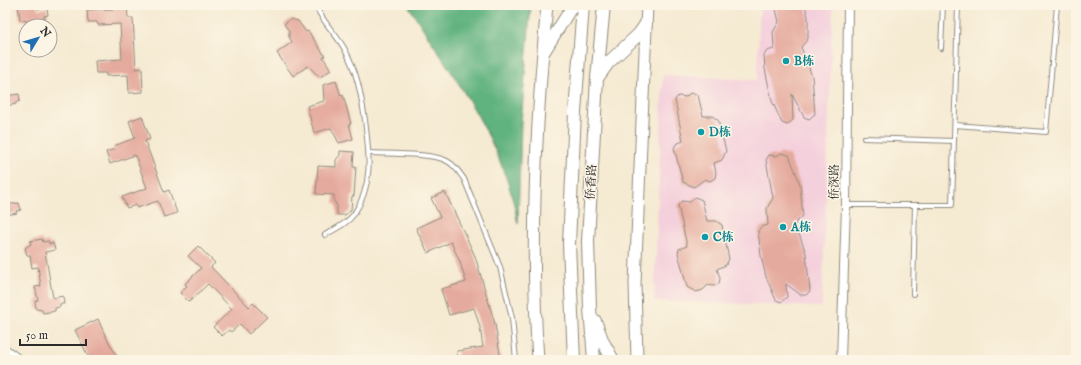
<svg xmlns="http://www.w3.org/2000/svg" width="1081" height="365" font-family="'IM FELL English','Noto Serif SC',serif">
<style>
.built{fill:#f4cfdc}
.forest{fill:#61b27f;stroke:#466e55}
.building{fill:#e5aa9e}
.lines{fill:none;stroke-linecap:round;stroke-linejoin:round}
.lane-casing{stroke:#908a7e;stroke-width:6}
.street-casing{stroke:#908a7e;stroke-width:10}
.secondary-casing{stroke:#908a7e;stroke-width:13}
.primary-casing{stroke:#908a7e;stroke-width:14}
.lane{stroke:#fff;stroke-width:4}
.street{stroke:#fff;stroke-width:8}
.secondary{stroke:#fff;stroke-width:11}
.primary{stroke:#fff;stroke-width:12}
.culture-dot{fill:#0f9aa8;stroke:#fcf5e5;stroke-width:1.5}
.labels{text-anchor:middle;stroke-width:3;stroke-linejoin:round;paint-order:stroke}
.culture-label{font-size:12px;font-weight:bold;fill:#0d838f;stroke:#fcf5e5;text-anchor:start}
.street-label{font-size:12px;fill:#2b2b2b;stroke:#fcf5e5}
</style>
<rect width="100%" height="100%" fill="#fcf5e5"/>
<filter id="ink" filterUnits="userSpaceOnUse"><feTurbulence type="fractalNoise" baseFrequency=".025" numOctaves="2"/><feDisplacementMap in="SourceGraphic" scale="8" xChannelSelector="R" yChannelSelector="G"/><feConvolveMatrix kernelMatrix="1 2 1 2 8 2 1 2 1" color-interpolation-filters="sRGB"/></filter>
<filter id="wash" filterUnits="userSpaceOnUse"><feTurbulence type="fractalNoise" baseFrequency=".012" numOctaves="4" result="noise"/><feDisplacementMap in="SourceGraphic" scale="16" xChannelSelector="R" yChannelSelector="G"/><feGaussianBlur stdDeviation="0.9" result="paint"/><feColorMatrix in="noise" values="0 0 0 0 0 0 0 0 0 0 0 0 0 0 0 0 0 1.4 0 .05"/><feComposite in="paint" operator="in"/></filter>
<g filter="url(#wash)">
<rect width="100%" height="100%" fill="#f5ead2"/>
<polygon class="built" points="760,5 833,5 822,307 654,301 663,75 757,80"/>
<path class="forest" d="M408 5H531L521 123 518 224C505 142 451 74 408 5Z"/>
<g id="blocks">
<g class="building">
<polygon points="18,5 37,5 38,9 47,8 48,15 44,16 45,18 39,19 40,23 27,25 27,21 20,20"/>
<polygon points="113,5 127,5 128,18 133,18 136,69 142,68 143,92 129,93 128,75 106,76 106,73 96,73 95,61 122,59 120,24 98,25 97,22 88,22 87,10 113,9"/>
<polygon points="775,5 805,5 808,17 808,39 801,47 812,76 815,114 809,119 804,117 792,94 793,120 787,125 782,123 772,101 765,69 764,55 767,51 774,49 773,32 779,22"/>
<polygon points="291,19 298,21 306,32 308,31 325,56 323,57 331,70 320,77 308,66 293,76 277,53 292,42 289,37 289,31 284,24"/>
<polygon points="336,81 341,96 343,95 351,124 349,124 353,139 339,143 331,128 314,133 307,106 324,101 323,85"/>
<polygon points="690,93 698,95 703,116 712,116 718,120 726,151 722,160 714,163 716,173 715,178 710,181 705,179 694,187 683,182 674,148 676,144 683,141 675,100 678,96 686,97"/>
<polygon points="19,94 20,101 16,102 16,104 5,106 5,96"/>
<polygon points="142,116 150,139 145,141 164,192 169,190 177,213 164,217 158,201 137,208 136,205 127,208 122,197 147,188 135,155 110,164 106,152 115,149 114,146 135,138 129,121"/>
<polygon points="340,151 354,152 353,167 356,167 354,196 352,196 351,210 345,215 337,215 337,206 334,201 334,195 316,194 318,166 336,167 336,160 340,155"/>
<polygon points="781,153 789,155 800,184 803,216 795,223 806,253 810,291 806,295 801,295 786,284 787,297 781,302 776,300 766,277 761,256 758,231 761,227 768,225 767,208 773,198 766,160 769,155 777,156"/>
<polygon points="445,192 475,256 495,324 501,360 458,360 457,351 483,347 480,327 474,308 449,315 441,289 466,282 460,262 451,242 428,253 416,228 440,217 431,198"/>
<polygon points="695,197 702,200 707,221 716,221 722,225 729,259 726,265 717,269 720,278 719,284 714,286 708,285 703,290 696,292 687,287 678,253 679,249 687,246 678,205 682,201 690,202"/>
<polygon points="19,203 21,210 16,211 17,213 5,215 5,205"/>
<polygon points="42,239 43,242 49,241 49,244 53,243 55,250 45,252 53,298 63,296 64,304 60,304 60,307 55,308 55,311 43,313 42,310 36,309 35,301 38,300 35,287 41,286 38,267 32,268 30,255 27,255 25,248 31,244 30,241"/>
<polygon points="198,246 215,263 211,267 249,307 253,303 267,317 249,334 240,324 231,332 229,330 222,336 213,327 232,309 208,284 189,302 180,293 187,286 185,284 201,268 188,256"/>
<polygon points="98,319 106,337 119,360 90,360 75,330"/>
</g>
</g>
</g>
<g filter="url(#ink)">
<use href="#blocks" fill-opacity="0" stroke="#908a7e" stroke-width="1"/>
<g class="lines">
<defs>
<g id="lane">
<path d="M316 5C319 18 337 35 344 48 357 71 361 94 365 120 369 153 374 184 354 214 347 224 335 229 325 235"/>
<polyline points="941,48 943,5"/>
<polyline points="955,125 1046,132 1057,5"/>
<polyline points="864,138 954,141"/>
<path d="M370 153C388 154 432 153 447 161 455 165 459 172 464 179L500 267 512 318 516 360"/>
<polyline points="846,205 952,205 958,5"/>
<polyline points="913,294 915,205"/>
</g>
<polyline id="street" points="841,360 846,205 848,5"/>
<g id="secondary">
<polyline points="544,52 573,5"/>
<polyline points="5,351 17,360"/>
<path d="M538 360C530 241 536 124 547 5"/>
<polyline points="637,360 635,283 647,5"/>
</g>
<g id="primary">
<polyline points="598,77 608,63 639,34 646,24"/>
<polyline points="595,321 603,342 613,360"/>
<polyline points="574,360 569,244 575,112 583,5"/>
<polyline points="594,360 590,308 588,241 597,78 604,5"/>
</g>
</defs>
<use href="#lane" class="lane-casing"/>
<use href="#street" class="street-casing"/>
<use href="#secondary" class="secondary-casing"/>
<use href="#primary" class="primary-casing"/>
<use href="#lane" class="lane"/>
<use href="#street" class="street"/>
<use href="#secondary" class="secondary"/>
<use href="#primary" class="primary"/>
</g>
</g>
<g class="culture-dot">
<circle cx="786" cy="61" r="4"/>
<circle cx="701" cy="132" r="4"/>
<circle cx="783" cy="227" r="4"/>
<circle cx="705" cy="237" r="4"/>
</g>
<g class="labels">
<g class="culture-label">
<text x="794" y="65">B栋</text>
<text x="709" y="136">D栋</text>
<text x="791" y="231">A栋</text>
<text x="713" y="241">C栋</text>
</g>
<g class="street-label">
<text transform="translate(591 182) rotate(-87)" y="4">侨香路</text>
<text transform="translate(834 182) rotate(-89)" y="4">侨深路</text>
</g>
</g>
<rect width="1081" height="365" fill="none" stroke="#fcf5e5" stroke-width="20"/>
<g transform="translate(38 38) rotate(52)"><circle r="19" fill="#fcf5e5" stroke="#a8a49b"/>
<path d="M0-3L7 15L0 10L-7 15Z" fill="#1f6fb2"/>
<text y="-6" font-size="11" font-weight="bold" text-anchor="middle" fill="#2b2b2b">N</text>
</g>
<path d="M20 339v6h66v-6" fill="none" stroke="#2b2b2b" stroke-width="2"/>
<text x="26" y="339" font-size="12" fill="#2b2b2b" stroke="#fcf5e5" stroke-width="3" paint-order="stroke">50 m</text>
</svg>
